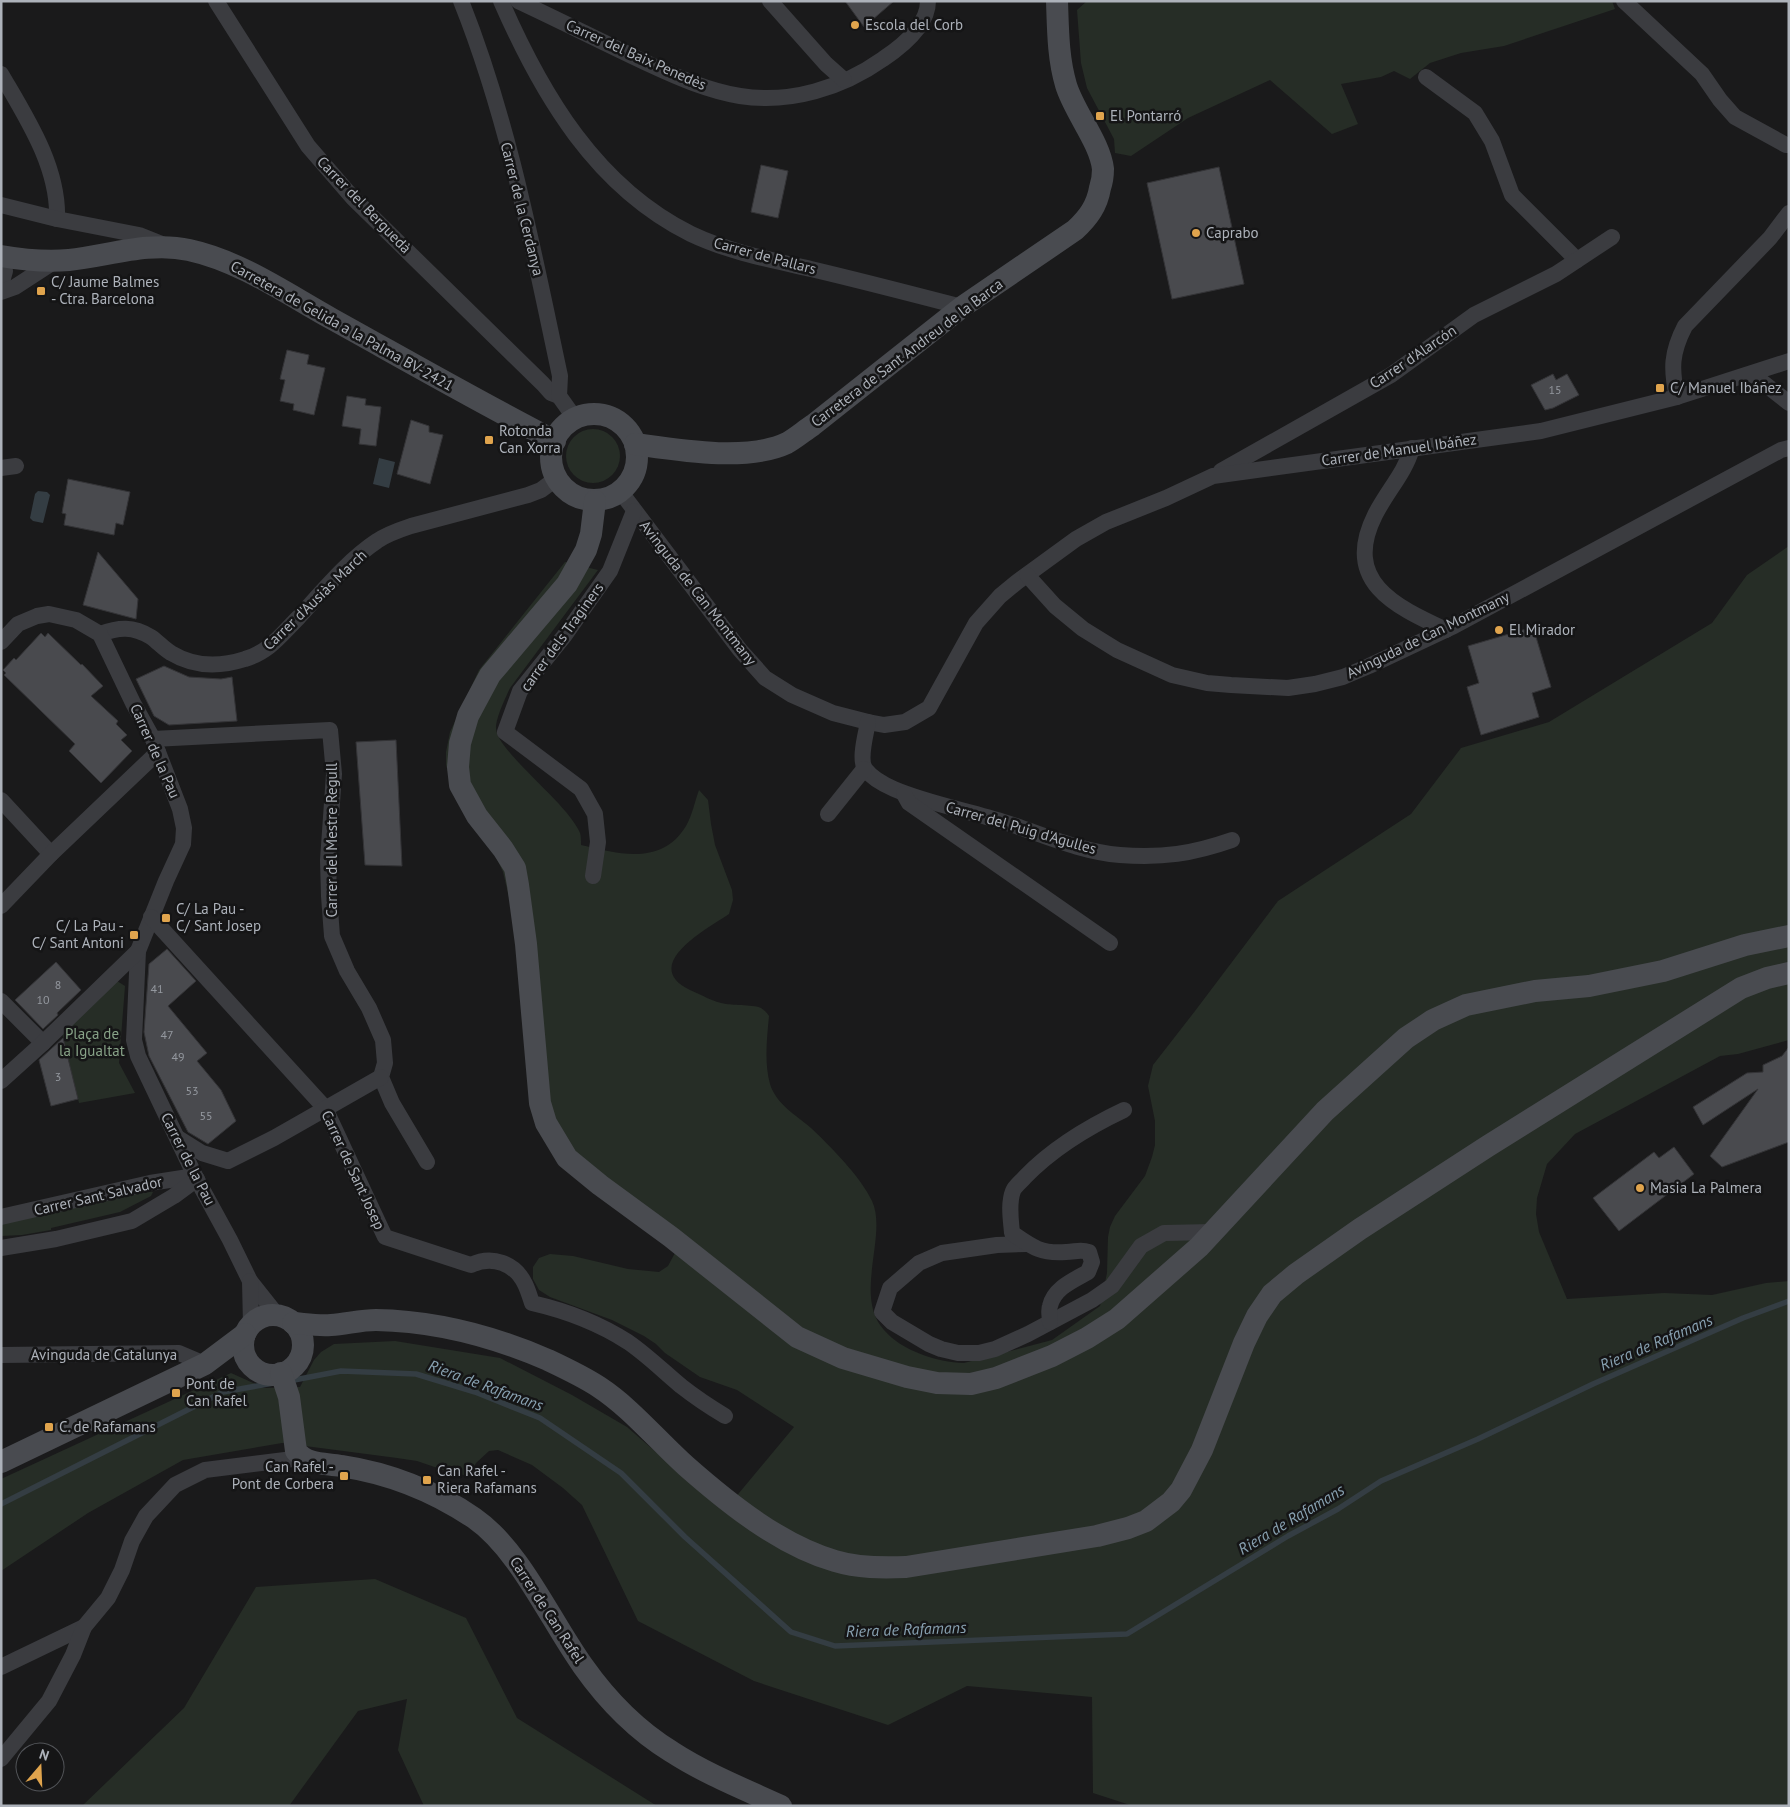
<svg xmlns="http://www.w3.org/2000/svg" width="1790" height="1807" font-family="'PT Sans',sans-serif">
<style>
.green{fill:#262d26}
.water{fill:#343d43}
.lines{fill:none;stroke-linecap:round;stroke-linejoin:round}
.stream{stroke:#343d43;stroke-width:5.5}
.building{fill:#494a4e;stroke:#343437}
.street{stroke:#3b3c40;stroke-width:16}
.secondary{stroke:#494b50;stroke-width:22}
.poi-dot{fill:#e0a44d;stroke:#151516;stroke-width:2}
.labels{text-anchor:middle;stroke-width:5;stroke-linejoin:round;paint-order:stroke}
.number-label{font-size:12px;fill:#94989f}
.poi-label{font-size:15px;fill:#adb2ba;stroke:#151516;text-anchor:start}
.street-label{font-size:15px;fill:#adb2ba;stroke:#151516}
.park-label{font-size:15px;fill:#87a287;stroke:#151516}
.water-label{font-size:16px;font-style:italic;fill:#88a1b1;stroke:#151516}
</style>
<rect width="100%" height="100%" fill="#1a1a1b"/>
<g class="green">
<polygon points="1087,1 1612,1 1615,9 1504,46 1461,53 1430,63 1410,79 1394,71 1381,77 1341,84 1358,124 1332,134 1270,80 1188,118 1131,156 1115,153 1114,139 1087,88 1081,63 1077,10"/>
<circle cx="593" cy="456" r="27"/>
<path d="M1789 546V1040L1738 1054 1720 1056 1575 1134 1547 1164 1537 1198 1536 1214 1539 1232 1567 1299 1664 1293 1712 1295 1766 1283 1789 1281V1806H1133L1093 1793 1092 1697 967 1686 888 1725 754 1681 638 1621 582 1505 563 1488 532 1465 498 1450 489 1451 476 1463 472 1470 464 1475 455 1474 417 1461 397 1458 282 1443 183 1460 88 1513 1 1571V1479L231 1373 264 1388 300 1387 314 1360 321 1352 334 1344 395 1341 500 1358 572 1395 627 1427 724 1511 794 1427 737 1390 700 1377 665 1353 656 1344 644 1336 612 1320 550 1297 539 1290 533 1279V1267L539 1258 550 1254 573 1256 628 1269 659 1272 668 1266 676 1251 536 1122 515 923 503 872 495 855 451 782 446 765V752L450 732 479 670 565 562 598 570 510 688C506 697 496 717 496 728 496 751 568 803 580 833 581 836 581 841 581 845 619 854 662 866 686 826 692 816 695 801 699 790L708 800 711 824 715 845 732 890 733 900 729 914C707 929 639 965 690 990 702 995 713 1002 726 1004 733 1005 756 1005 761 1008 763 1009 767 1013 769 1016 767 1038 764 1062 770 1084 776 1104 796 1115 811 1128 830 1146 861 1177 872 1201 888 1235 853 1296 884 1330 902 1351 937 1362 964 1363L1052 1340 1100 1306 1107 1273 1108 1237 1110 1227 1115 1216 1145 1176 1152 1157 1155 1145V1121L1148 1086 1153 1065 1195 1011 1278 901 1411 814 1461 748 1549 722 1712 623 1747 575Z"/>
<polygon points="117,981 125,986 119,1063 135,1093 79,1103 62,1033"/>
<polygon points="147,1191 153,1192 151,1196 120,1212 51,1228 51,1230 22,1235 1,1236 1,1224"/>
<polygon points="375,1579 466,1618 517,1718 657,1806 424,1806 398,1750 407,1699 358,1711 289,1806 82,1806 184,1708 256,1587"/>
</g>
<g class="water">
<polygon points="379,458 395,462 389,488 373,484"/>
<polygon points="38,491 47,492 50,495 43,523 33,521 30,518 35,494"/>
</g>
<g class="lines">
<g class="stream">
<polyline points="289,1381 341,1371 416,1374 475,1392 540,1418 621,1473 685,1537 791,1632 835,1646 1127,1634 1288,1536 1338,1509 1381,1481 1478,1439 1593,1384 1743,1318 1789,1301"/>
<polyline points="1,1504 223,1392 279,1382"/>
</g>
</g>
<g class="building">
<polygon points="845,1 894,1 864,27"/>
<polygon points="761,165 788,171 778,218 751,212"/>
<polygon points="1219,167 1244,284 1172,299 1147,183"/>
<polygon points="287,350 309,355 307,364 325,368 314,415 293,410 294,404 280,401 285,380 280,379"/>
<polygon points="1553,374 1556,380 1567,374 1579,395 1553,408 1545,410 1531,385"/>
<polygon points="347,396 366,399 365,405 381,407 376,446 359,444 361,429 342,426"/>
<polygon points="411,420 429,426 429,432 443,435 430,484 397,474"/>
<polygon points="68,479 130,492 123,525 116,523 114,535 64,525 66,514 62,513"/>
<polygon points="98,552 138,599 136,619 83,605"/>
<polygon points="1533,627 1551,687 1532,693 1539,717 1481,735 1467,687 1479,683 1468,646"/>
<polygon points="41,633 45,637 48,633 81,665 82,664 103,686 91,696 118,721 116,724 127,735 121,740 132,751 101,783 69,751 75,744 4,675 6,673 3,670 14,658 16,660"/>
<polygon points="164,666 189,677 221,679 232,677 237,721 169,725 154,716 136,679"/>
<polygon points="396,740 402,866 365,865 356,742"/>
<polygon points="167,949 196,981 168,1006 207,1053 197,1061 221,1090 236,1121 208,1144 188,1132 149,1056 144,1032 149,964"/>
<polygon points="56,962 81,990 57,1013 58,1015 43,1029 15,1000"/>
<polygon points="63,1038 78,1099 51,1106 39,1060"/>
<polygon points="1789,1047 1789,1142 1722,1167 1710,1156 1758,1089 1703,1125 1693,1107 1747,1073 1763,1072 1763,1065 1782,1056"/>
<polygon points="1674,1147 1694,1174 1619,1231 1593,1198 1654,1152 1659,1158"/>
</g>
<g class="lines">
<g class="street">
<polyline points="216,1 308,146 353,198 543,384 551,393 559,396"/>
<path d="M461 1C509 121 533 250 560 376L559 396 574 417"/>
<path d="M501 1C542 95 596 187 691 234 729 252 771 260 811 269 862 281 912 294 962 307"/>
<path d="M518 1C563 22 606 44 651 65 679 78 709 91 740 96 790 104 842 88 883 59 901 47 928 26 928 1"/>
<polyline points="770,1 826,64 844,80"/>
<polyline points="1624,1 1702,74 1720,100 1735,117 1786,145 1789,145"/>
<path d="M1 74C26 117 59 167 57 219"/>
<polyline points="1426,77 1475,113 1492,141 1512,195 1577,260"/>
<polyline points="1,205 57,219 139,235 164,245"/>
<polyline points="1,258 5,271 1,285"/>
<polyline points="1,292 15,287 55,261"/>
<polyline points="1752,374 1789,403"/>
<path d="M1677 397C1671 369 1671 353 1685 326L1770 238 1789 213"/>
<path d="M1412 448C1405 473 1387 491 1375 515 1342 581 1394 606 1446 630"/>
<polyline points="1,468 16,466"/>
<polyline points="1221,471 1391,375 1474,315 1556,274 1612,237"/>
<polyline points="620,491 740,650 765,678 792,695 833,713 868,722 884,725 905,722 929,708 976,623 1000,596 1017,582 1076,539 1106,522 1166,498 1213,476 1541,431 1677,397 1789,361"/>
<polyline points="1027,575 1055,606 1083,629 1117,650 1172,675 1207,683 1231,685 1288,688 1315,684 1343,677 1369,666 1454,626 1781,450 1789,448"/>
<path d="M100 634C119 627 133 626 151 637 158 642 164 649 171 653 194 667 220 667 245 659 269 652 281 635 298 618 322 592 347 561 377 541 387 534 399 530 411 526L528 495 541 490 557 478"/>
<polyline points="1,642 18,624 37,616 49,614 76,620 100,634 133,703 153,739 180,809 184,828 183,844 166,881 138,951 134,1040 138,1056 195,1176 230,1240 250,1281 277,1315"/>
<path d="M868 722C866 734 858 761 866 770 872 778 885 785 894 789 929 804 971 811 1007 823 1044 835 1081 852 1120 855 1163 858 1192 854 1232 840"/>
<polyline points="153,739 330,730 334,774 328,860 329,896 332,936 347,971 369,1008 383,1040 385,1063 381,1077 392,1103 427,1162"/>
<polyline points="904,794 909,803 1110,943"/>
<polyline points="1,800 51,854"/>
<polyline points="828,814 864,769"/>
<polyline points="593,876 598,842 595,814 581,789 505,732 520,691 565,635 610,571 634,511"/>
<polyline points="1,906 51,854 158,752"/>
<path d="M151 917 325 1108 385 1237 471 1265C492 1255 515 1263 525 1284 528 1290 530 1297 532 1303 567 1311 597 1322 628 1342 647 1355 663 1371 681 1386 695 1397 710 1407 725 1416"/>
<polyline points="1,1001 43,1043"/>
<polyline points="1,1081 43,1043 138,951"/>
<polyline points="178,1138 202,1153 228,1161 274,1138 381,1077"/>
<polyline points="1,1217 150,1183 195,1176"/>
<polyline points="1027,1244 997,1245 942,1253 919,1263 890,1288 882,1312 892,1322 929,1344 941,1349 958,1353 979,1353 995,1349 1028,1334 1092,1300 1112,1286 1141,1246 1164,1233 1213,1232"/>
<polyline points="1,1248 56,1239 132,1221 174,1196 197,1179"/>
<polyline points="250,1281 251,1325"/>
<path d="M1050 1322C1050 1317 1048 1310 1050 1306 1054 1288 1074 1280 1088 1272L1092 1262 1089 1252C1080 1249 1075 1252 1066 1252 1041 1254 1032 1247 1012 1233 1011 1220 1008 1204 1013 1191 1015 1186 1022 1181 1025 1177 1054 1147 1088 1127 1124 1110"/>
<polyline points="1,1355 179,1353 205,1364"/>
<polyline points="1,1667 84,1627"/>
<polyline points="1,1759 49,1701 73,1655 84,1627 108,1598 122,1570 132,1541 146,1516 175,1485 205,1470 301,1458"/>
</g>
<g class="secondary">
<path d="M1 256C24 260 46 262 69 260 108 256 149 241 189 250 240 261 287 294 332 319 406 360 479 402 555 441"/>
<circle cx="594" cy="457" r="43"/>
<path d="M635 444C678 450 747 462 787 443 796 438 804 431 813 425L962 307 1075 230C1088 218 1097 206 1100 188 1102 182 1103 175 1103 169 1100 142 1074 112 1066 85 1058 58 1058 30 1057 1"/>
<polyline points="595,501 591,534 586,550 567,584 490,675 468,716 460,743 458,767 460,785 477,816 503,849 515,868 518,885 526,944 540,1103 546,1123 567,1158 600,1185 671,1237 797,1337 843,1358 907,1377 937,1383 971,1384 996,1378 1052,1356 1087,1338 1117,1319 1199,1247 1325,1111 1406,1038 1433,1020 1466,1005 1535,991 1589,986 1663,971 1745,945 1789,936"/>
<circle cx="273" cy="1345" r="30"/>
<path d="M293 1323C306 1324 318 1326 331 1325 346 1324 361 1320 376 1320 435 1321 495 1337 548 1360 565 1368 584 1377 599 1387 631 1408 657 1440 686 1466 728 1503 780 1545 835 1561 858 1568 882 1568 906 1567L1097 1536 1128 1528 1146 1521 1171 1502 1181 1490 1202 1450 1244 1343 1257 1316 1272 1294 1296 1274 1360 1229 1488 1146 1741 988 1767 978 1789 973"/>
<path d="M281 1373 289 1397 296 1451C307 1465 324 1463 341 1466 388 1473 434 1491 474 1518 520 1550 550 1620 583 1666 607 1700 636 1730 672 1752 706 1774 744 1789 781 1806"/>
<polyline points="1,1462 205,1364 245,1334"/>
</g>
</g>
<g class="poi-dot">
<circle cx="855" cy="25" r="5"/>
<rect x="1095" y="111" width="10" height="10" rx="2.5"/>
<circle cx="1196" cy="233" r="5"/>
<rect x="36" y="286" width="10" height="10" rx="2.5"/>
<rect x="1655" y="383" width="10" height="10" rx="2.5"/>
<rect x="484" y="435" width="10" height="10" rx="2.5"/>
<circle cx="1499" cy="630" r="5"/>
<rect x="161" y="913" width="10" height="10" rx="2.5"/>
<rect x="129" y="930" width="10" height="10" rx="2.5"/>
<circle cx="1640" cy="1188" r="5"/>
<rect x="171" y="1388" width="10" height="10" rx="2.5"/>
<rect x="44" y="1422" width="10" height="10" rx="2.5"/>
<rect x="339" y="1471" width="10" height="10" rx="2.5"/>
<rect x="422" y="1475" width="10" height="10" rx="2.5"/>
</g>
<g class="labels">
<g class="number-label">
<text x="1555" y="394">15</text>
<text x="58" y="989">8</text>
<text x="157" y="993">41</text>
<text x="43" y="1004">10</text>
<text x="167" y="1039">47</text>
<text x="178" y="1061">49</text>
<text x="58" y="1081">3</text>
<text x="192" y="1095">53</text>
<text x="206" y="1120">55</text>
</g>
<g class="poi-label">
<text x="865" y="30">Escola del Corb</text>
<text x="1110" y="121">El Pontarró</text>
<text x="1206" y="238">Caprabo</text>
<text x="51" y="287">C/ Jaume Balmes<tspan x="51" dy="17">- Ctra. Barcelona</tspan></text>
<text x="1670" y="393">C/ Manuel Ibáñez</text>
<text x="499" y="436">Rotonda<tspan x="499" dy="17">Can Xorra</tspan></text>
<text x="1509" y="635">El Mirador</text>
<text x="176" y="914">C/ La Pau -<tspan x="176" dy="17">C/ Sant Josep</tspan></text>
<text x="124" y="931" text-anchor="end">C/ La Pau -<tspan x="124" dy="17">C/ Sant Antoni</tspan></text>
<text x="1650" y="1193">Masia La Palmera</text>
<text x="186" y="1389">Pont de<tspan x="186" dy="17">Can Rafel</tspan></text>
<text x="59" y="1432">C. de Rafamans</text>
<text x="334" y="1472" text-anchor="end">Can Rafel -<tspan x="334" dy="17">Pont de Corbera</tspan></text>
<text x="437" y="1476">Can Rafel -<tspan x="437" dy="17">Riera Rafamans</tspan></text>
</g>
<g class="street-label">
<text transform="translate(636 55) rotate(24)" y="5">Carrer del Baix Penedès</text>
<text transform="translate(364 205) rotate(46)" y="5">Carrer del Berguedà</text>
<text transform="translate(522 209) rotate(76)" y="5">Carrer de la Cerdanya</text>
<text transform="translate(765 256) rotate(15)" y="5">Carrer de Pallars</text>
<text transform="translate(342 326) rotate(29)" y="5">Carretera de Gelida a la Palma BV-2421</text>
<text transform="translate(907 353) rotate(-37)" y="5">Carretera de Sant Andreu de la Barca</text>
<text transform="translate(1413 357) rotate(-34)" y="5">Carrer d'Alarcón</text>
<text transform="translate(1399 450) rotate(-8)" y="5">Carrer de Manuel Ibáñez</text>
<text transform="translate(698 593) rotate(52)" y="5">Avinguda de Can Montmany</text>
<text transform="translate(315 600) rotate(-44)" y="5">Carrer d'Ausiàs March</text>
<text transform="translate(1428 635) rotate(-26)" y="5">Avinguda de Can Montmany</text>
<text transform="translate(562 637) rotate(-54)" y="5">carrer dels Traginers</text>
<text transform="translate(155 751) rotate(66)" y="5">Carrer de la Pau</text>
<text transform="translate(1021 828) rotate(16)" y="5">Carrer del Puig d'Agulles</text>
<text transform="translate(332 840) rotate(-90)" y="5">Carrer del Mestre Regull</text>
<text transform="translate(188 1159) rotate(63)" y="5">Carrer de la Pau</text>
<text transform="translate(353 1170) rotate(65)" y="5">Carrer de Sant Josep</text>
<text transform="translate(98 1196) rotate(-13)" y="5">Carrer Sant Salvador</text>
<text x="104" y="1360">Avinguda de Catalunya</text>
<text transform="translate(547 1610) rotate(57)" y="5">Carrer de Can Rafel</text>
</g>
<g class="park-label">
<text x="92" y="1039">Plaça de<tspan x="92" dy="17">la Igualtat</tspan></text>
</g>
<g class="water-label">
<text transform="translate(1656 1342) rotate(-23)" y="6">Riera de Rafamans</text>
<text transform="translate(486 1385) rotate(20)" y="6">Riera de Rafamans</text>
<text transform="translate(1291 1519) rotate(-31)" y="6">Riera de Rafamans</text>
<text transform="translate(906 1629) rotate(-2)" y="6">Riera de Rafamans</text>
</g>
</g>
<rect width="1790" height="1807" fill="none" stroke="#adb2ba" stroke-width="5"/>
<g transform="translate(40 1767) rotate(19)"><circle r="24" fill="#151516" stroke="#525458"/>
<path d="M0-4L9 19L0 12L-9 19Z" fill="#e0a44d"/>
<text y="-8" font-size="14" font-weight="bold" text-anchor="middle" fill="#adb2ba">N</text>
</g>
</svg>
